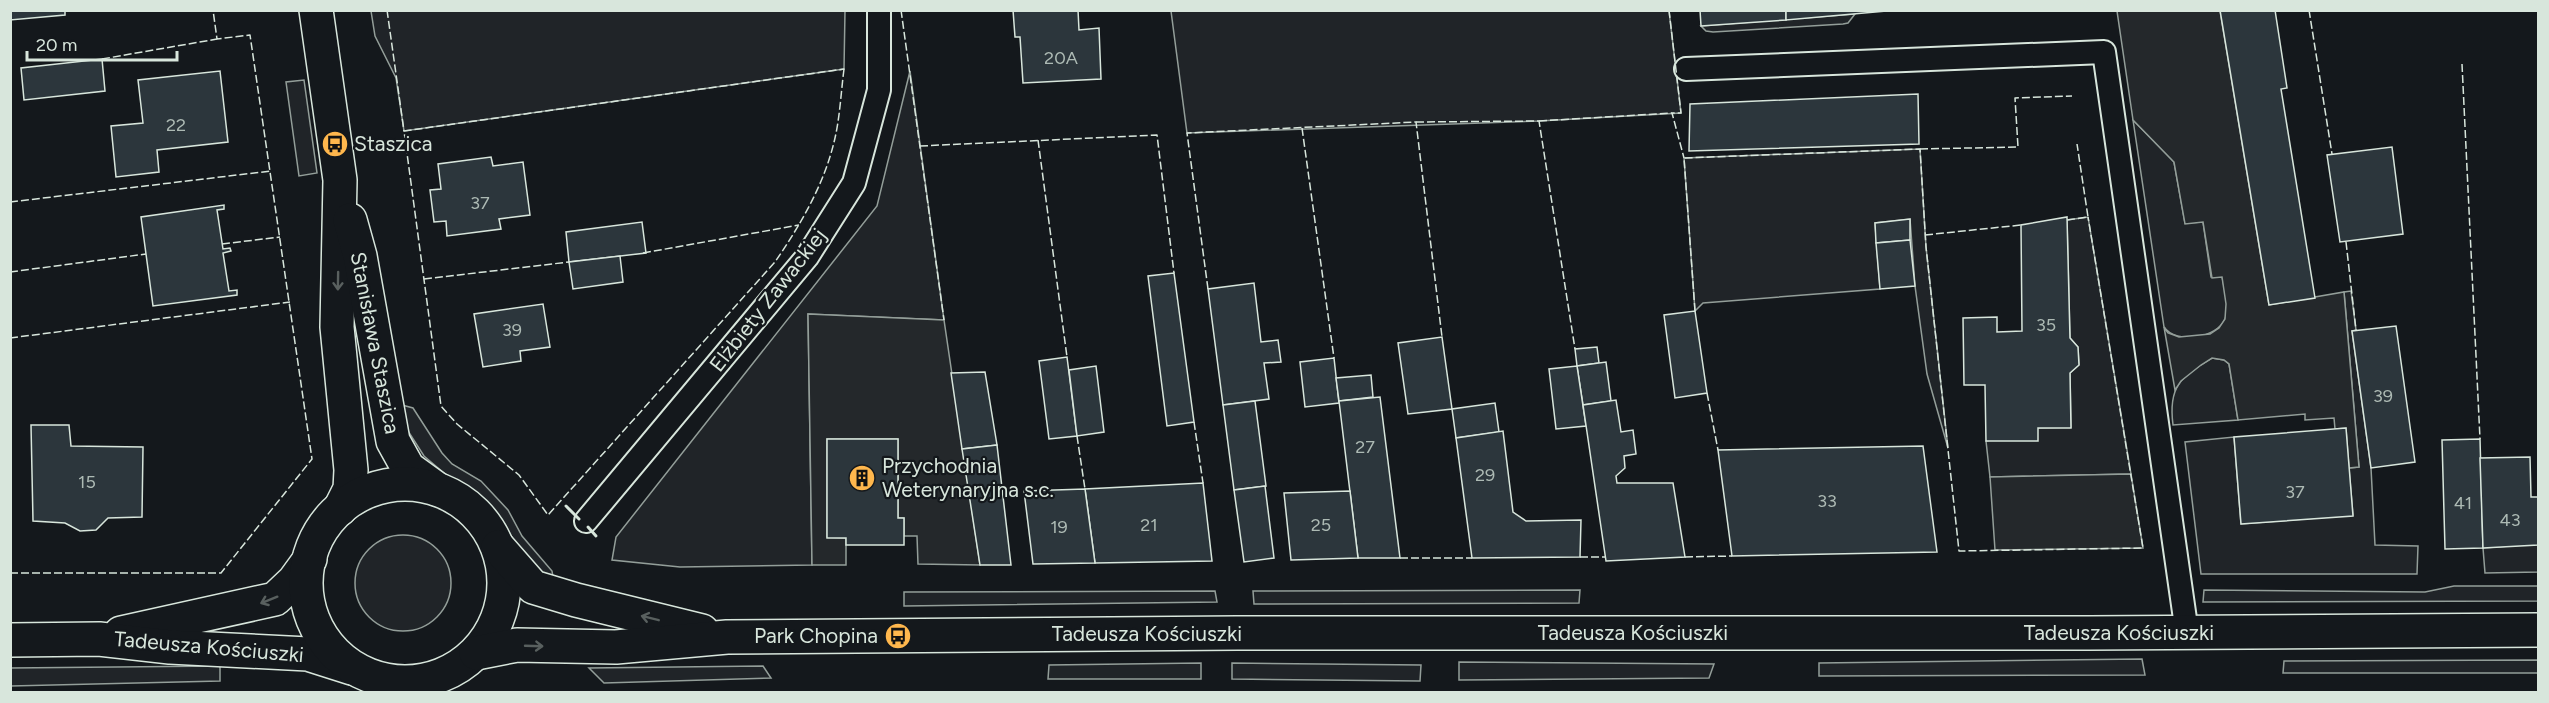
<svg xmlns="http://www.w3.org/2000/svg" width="2549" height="703" font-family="Figtree,sans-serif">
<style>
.green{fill:#202428;stroke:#939e99;stroke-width:1.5}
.parking{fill:#24282b;stroke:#939e99;stroke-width:1.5}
.building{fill:#2c363c;stroke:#d8e6dc;stroke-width:1.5}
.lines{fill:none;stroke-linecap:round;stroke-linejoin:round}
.service-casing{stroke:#d8e6dc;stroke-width:26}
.minor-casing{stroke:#d8e6dc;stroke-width:36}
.tertiary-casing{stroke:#d8e6dc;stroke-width:36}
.service{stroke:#14181c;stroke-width:22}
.minor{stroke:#14181c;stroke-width:33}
.tertiary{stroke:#14181c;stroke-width:33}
.fence{stroke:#d8e6dc;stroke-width:1.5;stroke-dasharray:8 3;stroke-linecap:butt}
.wall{stroke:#d8e6dc;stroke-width:3}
.oneway{stroke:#59605f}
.labels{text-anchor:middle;stroke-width:4.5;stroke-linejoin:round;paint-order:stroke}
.number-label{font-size:18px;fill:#adbab4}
.poi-label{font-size:21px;fill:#d8e6dc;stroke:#14181c;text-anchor:start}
.street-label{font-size:21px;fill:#d8e6dc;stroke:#14181c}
</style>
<rect width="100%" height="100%" fill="#14181c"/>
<g class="green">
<polygon points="371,11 845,11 844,69 404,131 396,78 375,36"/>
<polygon points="1171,11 1669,11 1681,113 1539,121 1187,133"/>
<polygon points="1855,14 1848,23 1843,24 1713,32 1706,31 1701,26"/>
<polygon points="910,71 944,320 808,314 812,565 680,567 612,560 616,537 877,206"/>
<polygon points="304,80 317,173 299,176 286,82"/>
<path d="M2133 120 2174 162 2185 223 2203 222 2211 277 2222 276C2224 289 2230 307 2225 319 2217 338 2176 345 2164 327Z"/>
<polygon points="1920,149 1926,247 1948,448 1927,374 1915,286 1910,219 1875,223 1880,289 1703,303 1695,311 1684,158"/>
<polygon points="2088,217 2131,474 1990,477 1986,441 2038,428 2071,427 2070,373 2079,365 2078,347 2070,338 2067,220"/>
<polygon points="2351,291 2356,330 2352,331 2371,468 2375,545 2418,546 2417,574 2201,574 2185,442 2234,437 2241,524 2353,515 2349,468 2359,467 2344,292"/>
<path d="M2212 358 2224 360 2229 364 2238 420 2173 425C2168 387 2180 377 2212 358Z"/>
<polygon points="402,405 413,408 442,453 452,464 481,481 508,510 522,536 552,571 554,583 539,575 507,536 482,500 451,479 424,456 408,431"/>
<circle cx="403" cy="583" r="48"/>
<polygon points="2537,544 2538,544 2538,572 2485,573 2483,548"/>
<polygon points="2454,586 2538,586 2538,601 2203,602 2204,590 2425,592"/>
<polygon points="1580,590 1579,603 1254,604 1253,591"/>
<polygon points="1215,591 1217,602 904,606 904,592"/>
<polygon points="2142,659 2145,675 1819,676 1819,663"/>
<polygon points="2538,660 2538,673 2283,673 2284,661"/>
<polygon points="1459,662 1714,664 1709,678 1459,680"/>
<polygon points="1201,663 1201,679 1048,679 1049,665"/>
<polygon points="1232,663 1421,665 1420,681 1232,679"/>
<polygon points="220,666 220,681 11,686 10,668"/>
<polygon points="763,666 771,678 604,683 589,668"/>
</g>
<g class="parking">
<polygon points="2117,11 2220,11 2269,305 2344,292 2359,467 2349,468 2346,428 2335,429 2334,418 2305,420 2305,414 2238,420 2229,364 2224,360 2212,358 2201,365 2181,381 2175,390 2164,327 2168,333 2179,337 2210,334 2219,328 2225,319 2226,304 2222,277 2212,278 2203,222 2185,224 2174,162 2133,120"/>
<polygon points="808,314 944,320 980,565 918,564 917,536 904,536 904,518 898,518 898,439 827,439 827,537 846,538 846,565 812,565"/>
<polygon points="2131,474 2143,548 1995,550 1990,477"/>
</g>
<g class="building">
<polygon points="10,10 65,10 65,15 10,20"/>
<polygon points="1013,10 1078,10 1079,30 1099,28 1101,79 1023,83 1020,37 1015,37"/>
<polygon points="1700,10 1786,10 1786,20 1701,26"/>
<polygon points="1786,10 1898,10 1786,20"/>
<polygon points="2220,10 2275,10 2287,88 2281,89 2315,298 2269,305"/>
<polygon points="102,59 105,91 24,100 21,68"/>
<polygon points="220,71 228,142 157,150 159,172 116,177 111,126 143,123 138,80"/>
<polygon points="1918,94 1919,144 1689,151 1690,104"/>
<polygon points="2392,147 2403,234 2340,242 2327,155"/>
<polygon points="491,157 493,166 523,162 530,215 499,219 501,229 447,236 446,221 434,222 430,190 441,189 438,164"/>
<polygon points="224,205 224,209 217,210 223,249 230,248 231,251 223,253 229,291 237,290 237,295 153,306 141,217"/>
<polygon points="2067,217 2070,338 2078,347 2079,365 2070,373 2071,428 2038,428 2038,441 1986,441 1985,385 1964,385 1963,318 1997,317 1997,332 2022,331 2021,225"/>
<polygon points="1910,219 1910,240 1876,243 1875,223"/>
<polygon points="642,222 646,253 569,262 566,232"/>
<polygon points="1910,240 1915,286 1880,289 1876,243"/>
<polygon points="620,256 623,282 573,289 569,262"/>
<polygon points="1174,273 1194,422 1167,426 1148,276"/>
<polygon points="1254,283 1261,342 1278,340 1281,362 1264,363 1269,399 1223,405 1208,289"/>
<polygon points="543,304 550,347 520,351 521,361 483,367 474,314"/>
<polygon points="1695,311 1707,393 1675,398 1664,315"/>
<polygon points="2396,326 2415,462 2371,468 2352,331"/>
<polygon points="1442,337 1452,409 1408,414 1398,343"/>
<polygon points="1597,347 1599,363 1577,366 1575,349"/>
<polygon points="1067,357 1077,436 1049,439 1039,361"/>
<polygon points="1334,358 1339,403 1305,407 1300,362"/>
<polygon points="1606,362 1611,401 1583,405 1577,366"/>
<polygon points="1096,366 1104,432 1077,436 1069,370"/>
<polygon points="1577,366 1586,426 1556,429 1549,369"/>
<polygon points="985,372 997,445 962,449 951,373"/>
<polygon points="1371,375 1373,397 1339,401 1336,378"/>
<polygon points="1380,397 1400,558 1358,558 1339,401"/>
<polygon points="1616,400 1621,432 1633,430 1636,454 1624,456 1625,468 1616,476 1617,483 1673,483 1685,557 1606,561 1583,405"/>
<polygon points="1255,401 1266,486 1234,490 1223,405"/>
<polygon points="1495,403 1499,432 1456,438 1452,409"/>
<polygon points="31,425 69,425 71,446 143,447 142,517 108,518 96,530 80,531 65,523 33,521"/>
<polygon points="2346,428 2353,516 2241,524 2234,437"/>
<polygon points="1503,431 1513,512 1526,521 1581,520 1580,557 1472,558 1456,438"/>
<polygon points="827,439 898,439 898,518 904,518 904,545 846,545 846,538 827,538"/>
<polygon points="2480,439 2483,548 2445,549 2442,440"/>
<polygon points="997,445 1011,565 980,565 962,449"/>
<polygon points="1923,446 1937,552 1732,556 1718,450"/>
<polygon points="2530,457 2531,497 2538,497 2538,545 2483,548 2480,458"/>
<polygon points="1203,483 1212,561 1095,563 1085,489"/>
<polygon points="1265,486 1274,558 1244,562 1234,490"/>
<polygon points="1085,489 1095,563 1033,564 1024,491"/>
<polygon points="1350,491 1358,558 1291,560 1284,493"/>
</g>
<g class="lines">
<defs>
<g id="service">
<polyline points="1686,69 2104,52 2187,633"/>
<polyline points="586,521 807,257 854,183 879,90 879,10"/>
</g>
<g id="minor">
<polyline points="121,633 275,599 294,581 310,559"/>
<polyline points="10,640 99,639 170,647 308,654 352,668"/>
</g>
<g id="tertiary">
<polyline points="316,10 340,180 337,327 351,470 350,489 340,509"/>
<polyline points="350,220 360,256 393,441 408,468 437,489"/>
<circle cx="405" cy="583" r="99"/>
<polyline points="498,547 533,587 576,600 702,631"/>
<polyline points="476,653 517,645 616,647 727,637 1237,633 2089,633 2538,630"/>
</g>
</defs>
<use href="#service" class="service-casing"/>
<use href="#minor" class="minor-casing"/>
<use href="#tertiary" class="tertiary-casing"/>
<use href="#service" class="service"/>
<use href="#minor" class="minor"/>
<use href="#tertiary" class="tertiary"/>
<g class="fence">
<polyline points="387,10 404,131"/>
<polyline points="901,10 944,320"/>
<polyline points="1669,10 1681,113 1672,113 1684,158"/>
<polyline points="2309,10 2332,154"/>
<polyline points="102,59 217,39"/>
<polyline points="2462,64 2480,439"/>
<path d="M844 69C841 92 840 116 835 138 825 183 801 224 775 262L548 515 519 475 457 424 441 406 404 131Z"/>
<polyline points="1539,121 1672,113"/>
<polyline points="1416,122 1539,121 1575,349"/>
<polyline points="1302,128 1334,358"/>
<polyline points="1038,140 1067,357"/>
<polyline points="920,146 1157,135 1174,273"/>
<polyline points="1920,149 2018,147 2015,98 2072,96"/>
<polyline points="10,202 271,171"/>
<polyline points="2067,220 2088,217 2077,144"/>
<polyline points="1925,235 2021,225"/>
<polyline points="2346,242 2356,330"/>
<polyline points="222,244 280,237"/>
<polyline points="643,253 799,225"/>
<polyline points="10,272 146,254"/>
<polyline points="424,279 569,262"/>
<polyline points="1208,289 1187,133 1416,122 1442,337"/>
<polyline points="1695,311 1684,158 1920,149 1926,247 1959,551 2143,548 2088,217"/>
<polyline points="10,338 290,302"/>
<polyline points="1707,393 1718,450"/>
<polyline points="1194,422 1203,483"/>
<polyline points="1077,436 1085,489"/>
<polyline points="1580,557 1605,557"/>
<polyline points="1685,557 1732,556"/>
<polyline points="1400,558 1472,558"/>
<polyline points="10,573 221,573 312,459 250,35 217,39 213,10"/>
</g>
<g class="wall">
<polyline points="566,506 579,519"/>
<polyline points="588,527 596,536"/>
</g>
</g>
<defs><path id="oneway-shaft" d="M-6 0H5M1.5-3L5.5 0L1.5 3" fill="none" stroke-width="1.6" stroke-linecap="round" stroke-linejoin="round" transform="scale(1.5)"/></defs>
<g class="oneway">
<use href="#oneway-shaft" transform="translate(338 281) rotate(91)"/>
<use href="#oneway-shaft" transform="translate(269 600) rotate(158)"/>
<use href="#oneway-shaft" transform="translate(650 618) rotate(-166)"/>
<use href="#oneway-shaft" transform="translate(534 646) rotate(2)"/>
</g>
<defs>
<symbol id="bus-disc" viewBox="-11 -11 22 22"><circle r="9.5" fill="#ffb74d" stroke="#14181c"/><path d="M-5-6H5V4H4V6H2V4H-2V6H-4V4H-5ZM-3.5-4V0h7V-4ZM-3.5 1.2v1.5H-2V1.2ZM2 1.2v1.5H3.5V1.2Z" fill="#111"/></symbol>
<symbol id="building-disc" viewBox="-11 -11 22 22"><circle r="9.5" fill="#ffb74d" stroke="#14181c"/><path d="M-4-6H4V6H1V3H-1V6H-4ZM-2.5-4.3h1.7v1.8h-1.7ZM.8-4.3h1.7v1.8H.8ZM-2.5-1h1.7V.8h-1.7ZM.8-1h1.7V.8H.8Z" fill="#111"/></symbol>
</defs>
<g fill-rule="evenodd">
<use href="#bus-disc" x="320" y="129" width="30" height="30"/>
<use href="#building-disc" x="847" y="463" width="30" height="30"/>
<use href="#bus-disc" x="883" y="621" width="30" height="30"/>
</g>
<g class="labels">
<g class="number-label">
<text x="1061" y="64">20A</text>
<text x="176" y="131">22</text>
<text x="480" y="209">37</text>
<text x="2046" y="331">35</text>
<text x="512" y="336">39</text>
<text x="2383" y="402">39</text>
<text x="1365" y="453">27</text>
<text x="1485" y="481">29</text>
<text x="87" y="488">15</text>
<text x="2295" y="498">37</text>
<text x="1827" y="507">33</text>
<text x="2463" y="509">41</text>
<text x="2510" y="526">43</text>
<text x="1149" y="531">21</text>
<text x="1321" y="531">25</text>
<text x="1059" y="533">19</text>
</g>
<g class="poi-label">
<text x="354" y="151">Staszica</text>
<text x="882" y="473">Przychodnia<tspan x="882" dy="24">Weterynaryjna s.c.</tspan></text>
<text x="878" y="643" text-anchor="end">Park Chopina</text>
</g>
<g class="street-label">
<text transform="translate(768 300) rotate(-52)" y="7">Elżbiety Zawackiej</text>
<text transform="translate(375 343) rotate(79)" y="7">Stanisława Staszica</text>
<text x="1633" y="640">Tadeusza Kościuszki</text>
<text x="2119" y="640">Tadeusza Kościuszki</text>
<text x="1147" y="641">Tadeusza Kościuszki</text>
<text transform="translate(209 647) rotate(5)" y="7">Tadeusza Kościuszki</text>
</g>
</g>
<rect width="2549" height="703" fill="none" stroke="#d8e6dc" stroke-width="24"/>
<path d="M27 51v9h150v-9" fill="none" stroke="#d8e6dc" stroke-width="3"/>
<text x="36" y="51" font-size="18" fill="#d8e6dc" stroke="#14181c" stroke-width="4.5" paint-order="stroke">20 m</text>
</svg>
